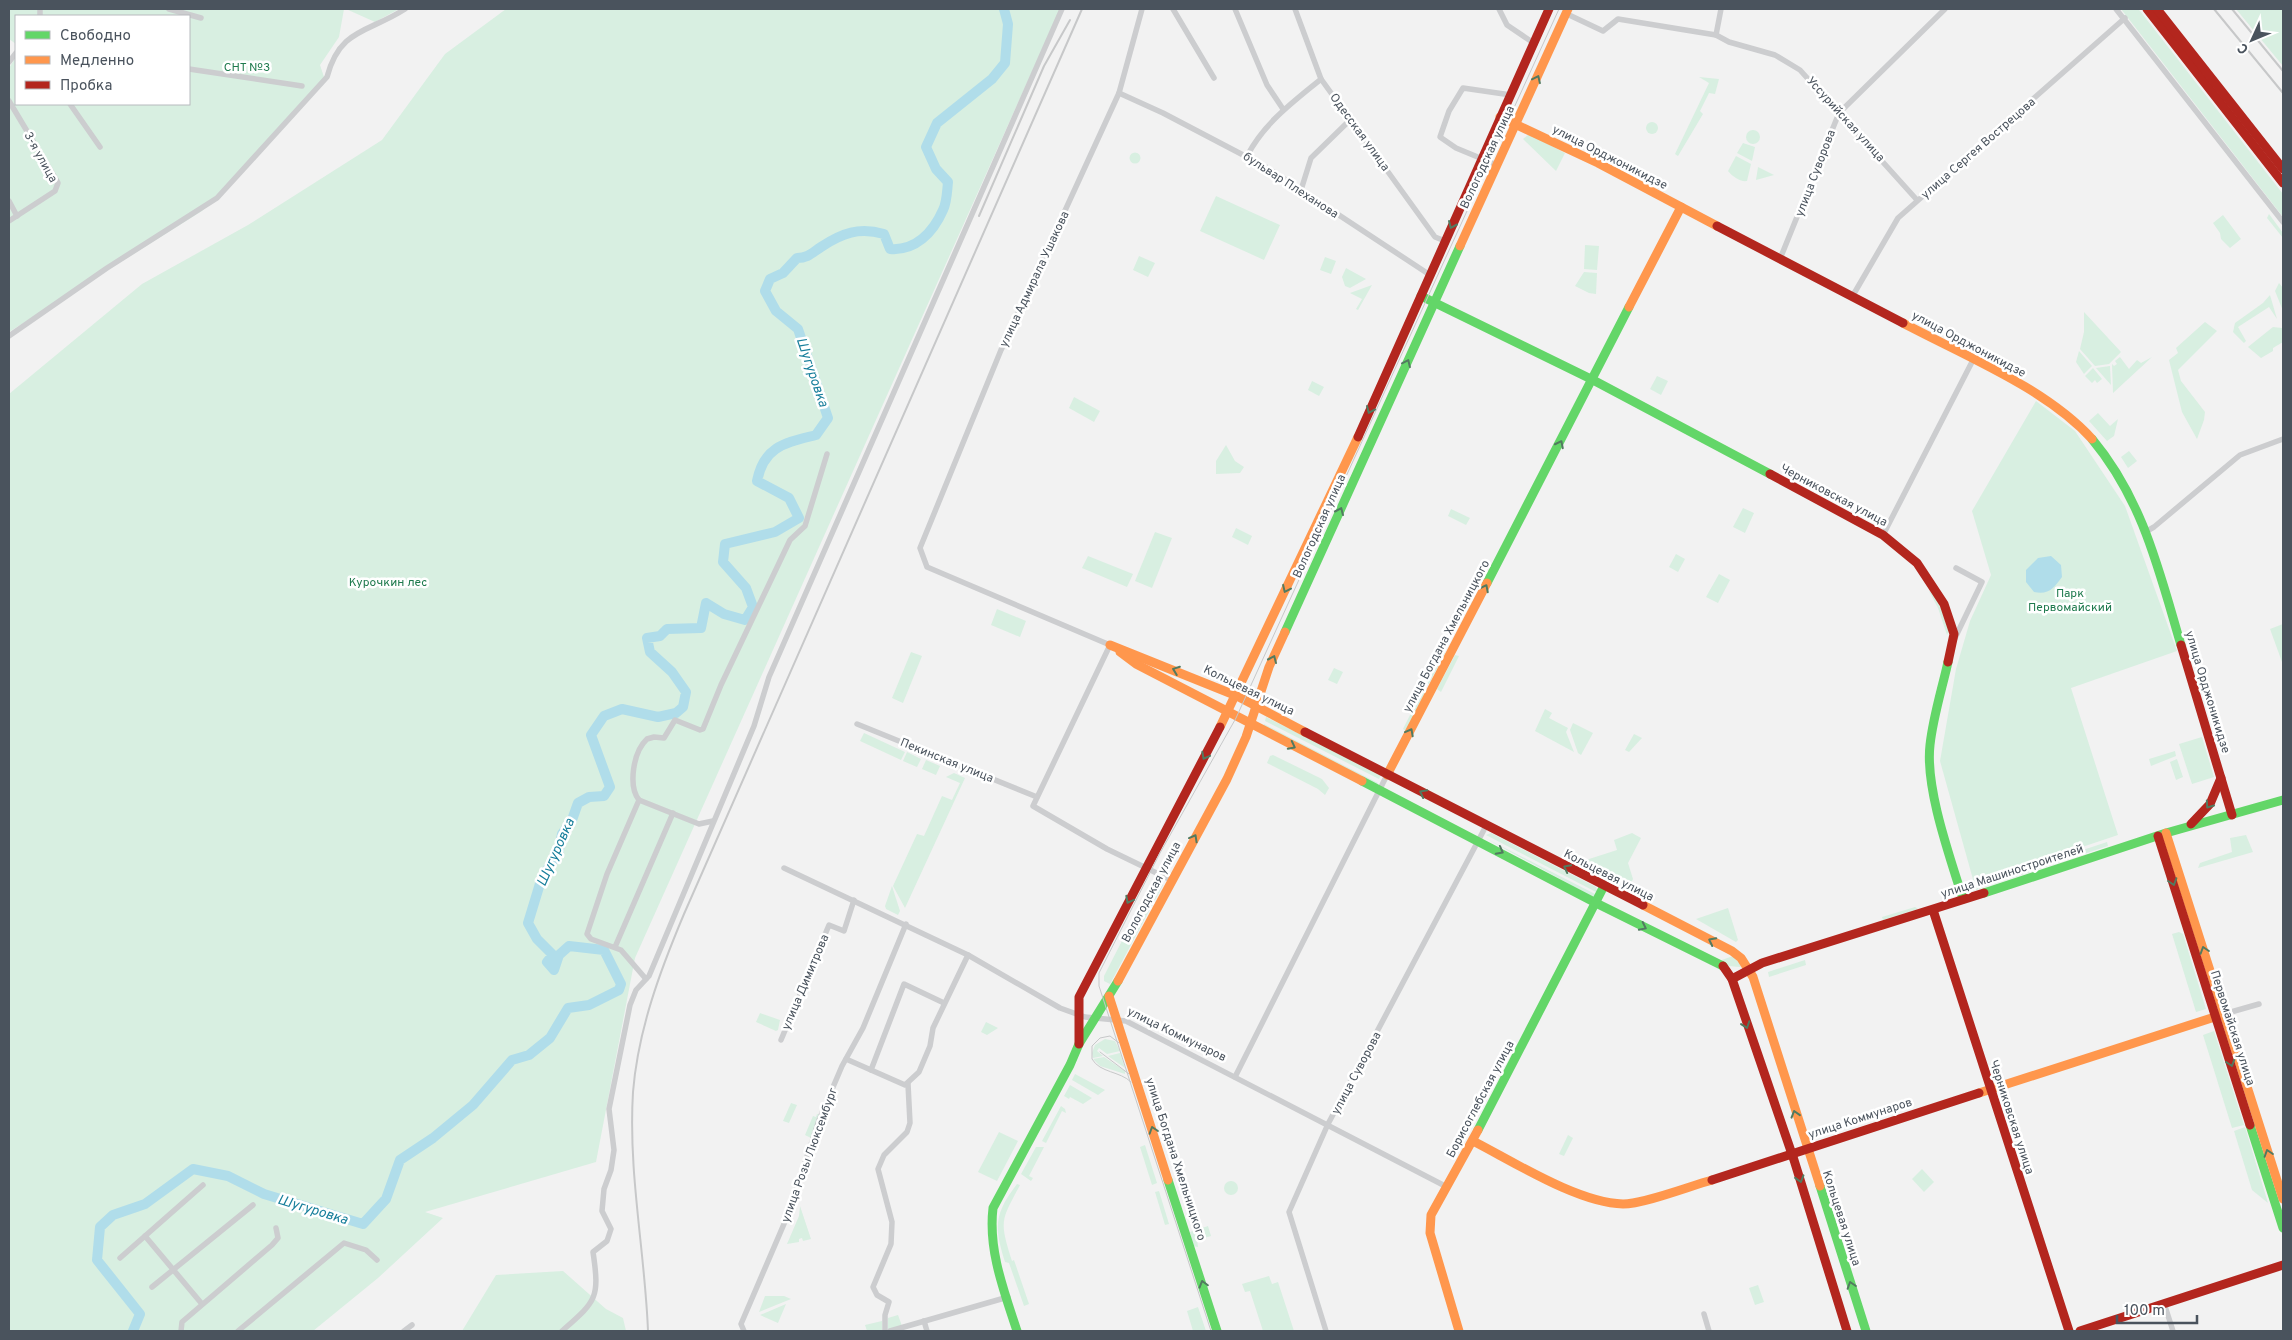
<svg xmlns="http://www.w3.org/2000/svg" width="2292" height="1340" font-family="Overpass,sans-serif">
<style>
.green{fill:#d8efe1}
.water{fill:#b0ddea}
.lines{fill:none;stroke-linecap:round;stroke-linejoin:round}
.river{stroke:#b0ddea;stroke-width:10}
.street{stroke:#cccdcf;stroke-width:5.5}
.fast{stroke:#63d668;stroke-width:9}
.slow{stroke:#ff974d;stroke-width:9}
.jam{stroke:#b3261e;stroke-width:9}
.tram{stroke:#c7c8c9;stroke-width:1}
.rail{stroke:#c7c8c9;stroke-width:2}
.oneway{stroke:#527a60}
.labels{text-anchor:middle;stroke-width:5;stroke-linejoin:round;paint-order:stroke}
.park-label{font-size:12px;fill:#1e7a4d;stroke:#fff}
.street-label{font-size:12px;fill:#4a535d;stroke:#fff}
.water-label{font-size:14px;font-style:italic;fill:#177e9b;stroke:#fff}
</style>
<rect width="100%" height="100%" fill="#f2f2f2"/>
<g class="green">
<polygon points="9,9 344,9 339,37 320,65 325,80 202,211 9,332 9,68 16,57 16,104 189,104 189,16 16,16 16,44 9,39"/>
<polygon points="346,9 399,9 375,22"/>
<polygon points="506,9 1060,9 635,958 596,1162 425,1212 443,1218 378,1278 313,1331 9,1331 9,394 142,284 248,225 382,140 445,54"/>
<polygon points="2121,9 2138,9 2140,11 2283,194 2283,217"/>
<polygon points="2236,9 2283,9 2283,66"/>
<polygon points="1699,77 1719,79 1715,94 1709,93 1700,111 1703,114 1678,156 1675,154 1709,83"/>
<circle cx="1652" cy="128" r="6"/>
<circle cx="1753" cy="137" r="7"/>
<polygon points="1529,134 1565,153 1556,171 1523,139"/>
<polygon points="1743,143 1755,147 1752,161 1737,153"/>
<circle cx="1135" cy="158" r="5.5"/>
<path d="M1736 156 1751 164 1747 181C1740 182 1733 177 1728 171Z"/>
<polygon points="1758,167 1774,175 1756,180"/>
<polygon points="1216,196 1280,225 1264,260 1200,231"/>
<polygon points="2269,214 2283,233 2283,238 2267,218"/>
<polygon points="2223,215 2241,239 2230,248 2221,239 2220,233 2213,223"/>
<polygon points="1585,245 1599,246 1597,270 1584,269"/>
<polygon points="1139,256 1155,263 1148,277 1133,270"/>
<polygon points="1325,257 1336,261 1331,274 1320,270"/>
<polygon points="1346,268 1366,279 1350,288 1345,286 1342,277"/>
<polygon points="1584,272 1597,273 1596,294 1589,293 1575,286"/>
<polygon points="2279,283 2283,288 2283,311 2275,291"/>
<polygon points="1372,285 1358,310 1356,309 1362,299 1350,293"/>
<polygon points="2270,295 2277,319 2269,307 2238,327 2246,341 2244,343 2233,332 2235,323 2263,303"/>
<polygon points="2084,312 2121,352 2109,364 2095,366 2080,349 2084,332"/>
<polygon points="2205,322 2217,331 2178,370 2181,381 2205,412 2204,420 2197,439 2182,412 2169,360 2178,353 2176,348"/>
<polygon points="2273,327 2282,328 2283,342 2273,348 2273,351 2261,358 2248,347"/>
<polygon points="2079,351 2092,366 2084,374 2076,362"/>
<polygon points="2120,357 2129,369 2137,360 2141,363 2152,357 2113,393 2112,364 2114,366 2117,364 2115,361"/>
<polygon points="2110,366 2111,385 2096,368"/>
<polygon points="2093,368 2102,379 2097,383 2095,380 2092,383 2085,376"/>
<polygon points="1657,376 1668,381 1661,395 1650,389"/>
<polygon points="1312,381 1324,387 1319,396 1308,390"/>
<polygon points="1074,397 1100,411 1094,422 1069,408"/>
<polygon points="2036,401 2075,431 2125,506 2177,651 2071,688 2118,835 1974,883 1940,761 1956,669 1970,621 1991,575 1972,511"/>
<polygon points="2098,413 2110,426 2118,419 2114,436 2107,441 2089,421"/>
<polygon points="1226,445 1235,461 1244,467 1240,473 1216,474 1216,461"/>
<polygon points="2129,451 2137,461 2128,468 2121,457"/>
<polygon points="1743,508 1754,513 1745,533 1733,527"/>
<polygon points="1451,509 1470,518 1466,525 1448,516"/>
<polygon points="1236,528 1252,536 1248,545 1232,537"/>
<polygon points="1155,532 1172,538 1152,588 1135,581"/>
<polygon points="1676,554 1685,559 1678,572 1669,567"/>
<polygon points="1088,556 1133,574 1127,587 1082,568"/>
<polygon points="1719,574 1730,580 1718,603 1706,597"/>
<path d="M1929 591C1940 598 1945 619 1949 631L1947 635 1938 608Z"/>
<polygon points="997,609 1026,621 1020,637 991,625"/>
<polygon points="2283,624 2283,662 2282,662 2270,629"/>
<polygon points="1442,650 1445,653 1429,684 1425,683"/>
<polygon points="911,652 922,656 903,703 892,698"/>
<polygon points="1455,655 1459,656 1441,692 1437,689"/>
<polygon points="1334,668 1343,672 1337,684 1328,680"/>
<polygon points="1422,691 1425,693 1406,731 1403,729"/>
<polygon points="1545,709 1552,713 1549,718 1568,728 1566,732 1574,752 1535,731"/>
<polygon points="1266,717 1381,775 1379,779 1265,721"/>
<polygon points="1573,723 1593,733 1581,755 1578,753 1570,730"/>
<polygon points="1264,724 1378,783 1376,786 1262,728"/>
<polygon points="864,733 905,752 901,760 860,741"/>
<polygon points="1634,734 1642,738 1629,752 1625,750"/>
<polygon points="2202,737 2214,777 2192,784 2179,744"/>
<polygon points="2175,751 2176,756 2151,766 2149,759"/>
<polygon points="907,752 921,759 917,767 903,761"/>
<polygon points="1273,755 1322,779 1329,788 1325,795 1318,789 1267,763 1270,756"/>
<polygon points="2177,759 2183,777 2176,780 2170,762"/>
<polygon points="926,760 940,766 936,775 922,769"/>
<polygon points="954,773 965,778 905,908 893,886 917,834 924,836 942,796 952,800 960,783 946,777"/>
<polygon points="1491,833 1596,887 1598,893 1486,835"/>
<polygon points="1632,833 1641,838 1628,863 1633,879 1631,883 1586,860 1617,850 1614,840"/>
<polygon points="2246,835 2253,852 2198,868 2200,863 2232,852 2230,838"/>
<polygon points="1485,838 1597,895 1593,897"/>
<polygon points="2107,842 2108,846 1970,892 1968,888"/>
<polygon points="1155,879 1162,883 1163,885 1110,984 1104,981 1104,976 1153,880"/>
<polygon points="892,886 900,911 898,915 886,909 885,906"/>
<polygon points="1915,907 1918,909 1883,920 1882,917"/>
<polygon points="1728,908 1738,940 1736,942 1696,919"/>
<polygon points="2179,932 2183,934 2206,1009 2196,1012 2172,934"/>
<polygon points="1733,956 1742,965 1740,967 1728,966 1719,961"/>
<polygon points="1805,960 1806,965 1769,977 1768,972"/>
<polygon points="760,1013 780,1020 778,1030 776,1031 756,1022"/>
<polygon points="986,1022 998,1028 987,1035 981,1032"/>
<polygon points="2214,1031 2244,1125 2232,1128 2203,1035"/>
<polygon points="1105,1039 1115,1041 1120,1051 1107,1054 1099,1048 1097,1051 1103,1056 1093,1058 1092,1053 1095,1045"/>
<polygon points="1120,1053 1125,1068 1108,1056"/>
<polygon points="1104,1057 1125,1071 1125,1074 1100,1066 1093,1059"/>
<polygon points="1075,1074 1105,1090 1098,1095 1072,1080"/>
<polygon points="1070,1085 1092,1098 1083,1104 1070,1097 1069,1099 1064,1096"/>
<polygon points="791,1103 797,1105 789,1123 783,1121"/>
<polygon points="1061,1106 1065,1109 1066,1113 1062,1111 1046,1143 1042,1141"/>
<polygon points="817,1114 821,1115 811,1138 805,1135 813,1116 816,1117"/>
<polygon points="2245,1127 2268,1203 2252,1190 2234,1131"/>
<polygon points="999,1132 1018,1141 997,1181 978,1172"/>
<polygon points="1568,1135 1573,1138 1564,1156 1559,1154"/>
<polygon points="1145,1145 1157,1183 1152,1185 1140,1147"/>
<polygon points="1036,1147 1044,1147 1029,1176 1033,1178 1031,1181 1021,1174"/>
<polygon points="1922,1169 1934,1182 1924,1192 1912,1179"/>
<circle cx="1231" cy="1188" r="7"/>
<path d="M1017 1184 1020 1185C1001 1221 999 1220 1012 1261L1014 1260 1029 1304 1024 1306 1009 1263 1005 1262C994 1227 994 1214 1017 1184Z"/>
<polygon points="1159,1191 1169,1224 1165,1225 1155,1192"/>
<polygon points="800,1206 811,1239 803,1241 802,1238 799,1239 799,1242 787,1244 799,1216"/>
<polygon points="1208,1226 1211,1236 1197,1240 1198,1247 1193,1246 1190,1232"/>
<polygon points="563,1271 606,1309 623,1318 626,1331 462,1331 496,1275"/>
<polygon points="1269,1276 1272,1284 1278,1282 1294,1331 1263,1331 1250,1291 1245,1292 1242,1284"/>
<polygon points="1758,1285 1764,1302 1755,1305 1749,1288"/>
<polygon points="765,1296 784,1296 791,1299 759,1312"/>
<polygon points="786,1304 778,1323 760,1315"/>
<polygon points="1198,1307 1206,1331 1193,1331 1187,1311"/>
<polygon points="898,1315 902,1326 888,1330 888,1318"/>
<polygon points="882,1321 882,1331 867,1331 865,1325"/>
</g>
<path class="water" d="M2051 556 2061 565 2062 577C2054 588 2049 595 2034 592L2026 582V570L2038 558Z"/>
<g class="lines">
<path class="river" d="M133 1331 140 1314 97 1260 100 1227 113 1215 145 1204 193 1169 228 1176 264 1194 363 1224 386 1199 400 1160 433 1138 473 1105 512 1060 529 1055 550 1038 568 1008 589 1005 619 990 621 984 604 950 569 946 559 955 554 970 547 962 553 955 537 939 528 923 542 877 558 854 562 834 572 820 578 803 589 797 604 796 610 787 591 735 604 716 622 709 658 717 676 713 683 707 686 692 672 672 650 652 647 638 660 636 667 629 701 628 706 603 724 614 745 620 753 607 746 588 723 562 725 544 775 532 799 518 789 498 757 481C764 446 785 443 816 435L828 418 798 329 776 311 765 291 770 279 783 273 797 258C808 258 812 253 821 247 842 233 859 227 884 234L890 249C915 251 933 233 943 210 947 202 947 191 948 182L936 169 926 147 937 123 992 79 1005 63 1008 24 1004 9"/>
<g class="street">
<polyline points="40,9 40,16"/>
<polyline points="169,9 201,18"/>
<polyline points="1142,9 1119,93 1001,350 920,548 927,567 1110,645 1033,806 1107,849 1171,880"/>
<polyline points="1173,9 1214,78"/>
<polyline points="1235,9 1267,85 1283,109"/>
<polyline points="1295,9 1321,79 1435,237 1445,241"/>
<polyline points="1499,9 1507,25 1535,44"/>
<polyline points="2116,9 2283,222"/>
<polyline points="1567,14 1603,31 1618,19 1716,35 1729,42 1775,55 1800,70 1917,200"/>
<polyline points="1716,35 1721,9"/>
<polyline points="9,62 16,53"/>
<polyline points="189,69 302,86"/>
<polyline points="1119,93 1163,113 1266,167 1430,275"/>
<polyline points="9,101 58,183 55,191 9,221"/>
<polyline points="70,104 100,147"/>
<path d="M1247 156C1264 123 1293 102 1321 79"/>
<polyline points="1497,165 1456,148 1440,137 1449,111 1463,88 1511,95"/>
<polyline points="1301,190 1311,158 1351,119"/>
<polyline points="9,201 17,216"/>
<polyline points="1780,259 1839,113 1945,9"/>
<polyline points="1852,297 1898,218 2125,18"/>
<path d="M9 336 107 268 217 198 327 77C340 28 368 33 405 9"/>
<polyline points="2147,531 2154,527 2240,455 2283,439"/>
<polyline points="1883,535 1973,360"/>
<polyline points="1955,638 1982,582 1956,568"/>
<polyline points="857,724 1037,797"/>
<polyline points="639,800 699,824 713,821"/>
<polyline points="784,868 968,955 1060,1008 1085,1017 1126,1021 1447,1187"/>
<polyline points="615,947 673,813"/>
<path d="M646 979 621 950 591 939 587 934 607 874 639 800C628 786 633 752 647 739L654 737 664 738 675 720 700 730 703 729 721 685 790 540 805 526 827 454"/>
<polyline points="2224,1014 2259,1004"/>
<polyline points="781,1040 829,925 844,931 854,900"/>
<polyline points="846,1059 871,1070 904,984 944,1003"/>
<polyline points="871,1070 905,1085 919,1072 930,1046 933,1028 968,955"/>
<polyline points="1235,1077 1387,775"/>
<polyline points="145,1236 202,1304"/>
<polyline points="120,1258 203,1185"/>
<polyline points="152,1287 253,1205"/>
<polyline points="2164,1303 2173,1331"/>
<polyline points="1704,1314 1709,1331"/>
<polyline points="924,1321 927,1331"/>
<polyline points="181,1331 182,1322 272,1245 278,1238 276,1228"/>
<polyline points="238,1331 344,1243 366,1250 377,1260"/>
<polyline points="404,1331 412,1325"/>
<path d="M562 1331C596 1301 600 1299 593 1252L607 1241 611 1229 602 1211 604 1189 611 1170 614 1150 609 1109 630 1005 636 990 649 976 754 726 769 677 1062 9"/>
<polyline points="744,1331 741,1324 796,1196 796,1190 819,1120 842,1066 863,1028 906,924"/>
<polyline points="885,1331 885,1315 889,1302 877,1295 873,1287 891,1244 892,1222 878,1169 884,1155 907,1132 910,1123 908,1084"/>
<polyline points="890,1331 1008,1297"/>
<polyline points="1326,1331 1289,1212 1328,1124 1486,826"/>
</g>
<g class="fast">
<polyline points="1421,296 1593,380 1770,474"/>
<path d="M2092 439C2143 500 2159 571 2181 645"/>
<polyline points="1487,583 1629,307"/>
<polyline points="1285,632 1460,246"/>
<path d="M1948 662C1942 689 1933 717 1930 745 1925 788 1950 857 1963 899"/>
<polyline points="1362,781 1596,903 1723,966"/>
<polyline points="1984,893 2166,833 2283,800"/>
<polyline points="2250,1125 2283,1228"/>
<polyline points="1478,1130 1604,886"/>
<polyline points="1168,1180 1217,1331"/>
<polyline points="1820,1186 1866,1331"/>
<path d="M1017 1331C1004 1291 988 1250 993 1208L1070 1065 1079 1044 1118 981"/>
</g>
<g class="slow">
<polyline points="1500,117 1598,163 1717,226"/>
<polyline points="1460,246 1568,9"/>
<polyline points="1629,307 1681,207"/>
<path d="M1903 323C1963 355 2046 388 2092 439"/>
<polyline points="1110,645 1237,696 1305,732"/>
<polyline points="1120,652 1136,664 1362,781"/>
<polyline points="1220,727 1358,437"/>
<polyline points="1387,775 1487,583"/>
<polyline points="2166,833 2283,1199"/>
<polyline points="1643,905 1732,951 1741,958 1753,977 1820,1186"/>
<polyline points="1118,981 1227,779 1246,737 1269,667 1285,632"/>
<polyline points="1109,996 1168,1180"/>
<polyline points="1979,1093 2224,1014"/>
<path d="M1473 1141C1514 1162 1578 1203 1623 1204 1644 1204 1690 1186 1712 1180"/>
<polyline points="1459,1331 1430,1233 1431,1215 1478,1130"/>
</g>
<g class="jam">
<polyline points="2147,9 2283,183"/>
<polyline points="2157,9 2283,169"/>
<polyline points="1717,226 1903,323"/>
<polyline points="1358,437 1549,9"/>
<polyline points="1770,474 1883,535 1917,563 1944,604 1954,634 1948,662"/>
<polyline points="2181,645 2232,815"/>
<polyline points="1305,732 1643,905"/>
<polyline points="2191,824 2210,804 2221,778"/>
<polyline points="2158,836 2250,1125"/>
<polyline points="1933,910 2069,1331"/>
<polyline points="1723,966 1732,979 1794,1160 1847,1331"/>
<polyline points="1732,979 1762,963 1984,893"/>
<polyline points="1079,1044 1079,997 1220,727"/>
<polyline points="1712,1180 1979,1093"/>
<polyline points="2080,1331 2283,1265"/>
</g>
<g class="tram">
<path d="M1119 1043 1110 1036 1100 1038 1092 1046V1059C1100 1073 1120 1071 1131 1082"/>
<polyline points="1100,1052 1129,1074"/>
<polyline points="1211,1331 1099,986 1099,973 1160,853 1236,718 1559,9"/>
</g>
<g class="rail">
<polyline points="2214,9 2283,93"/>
<polyline points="2232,9 2283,71"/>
<polyline points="979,216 1044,66 1070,20"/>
<path d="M648 1331C645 1252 628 1173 633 1092 638 1030 660 971 684 914L1082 9"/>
</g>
</g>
<defs><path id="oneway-chevron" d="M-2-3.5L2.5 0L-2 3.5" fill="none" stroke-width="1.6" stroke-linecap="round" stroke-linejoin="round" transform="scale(1.25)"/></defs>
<g class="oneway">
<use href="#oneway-chevron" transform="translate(1537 79) rotate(-65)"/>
<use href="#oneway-chevron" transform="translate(1452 225) rotate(114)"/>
<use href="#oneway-chevron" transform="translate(1407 363) rotate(-65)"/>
<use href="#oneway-chevron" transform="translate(1370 410) rotate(114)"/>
<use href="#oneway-chevron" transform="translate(1560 444) rotate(-63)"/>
<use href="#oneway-chevron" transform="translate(1340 511) rotate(-66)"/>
<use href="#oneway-chevron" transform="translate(1485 588) rotate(-63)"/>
<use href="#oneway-chevron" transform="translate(1286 589) rotate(115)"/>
<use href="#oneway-chevron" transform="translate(1273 659) rotate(-66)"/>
<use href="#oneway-chevron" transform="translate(1176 670) rotate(-159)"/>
<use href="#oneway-chevron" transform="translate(1410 732) rotate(-62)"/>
<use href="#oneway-chevron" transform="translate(1292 746) rotate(27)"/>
<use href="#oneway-chevron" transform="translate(1205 756) rotate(118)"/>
<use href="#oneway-chevron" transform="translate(1423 793) rotate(-152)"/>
<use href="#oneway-chevron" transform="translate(2209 805) rotate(125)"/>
<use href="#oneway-chevron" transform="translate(1194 838) rotate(-61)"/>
<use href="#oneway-chevron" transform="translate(1500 851) rotate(28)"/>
<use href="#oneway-chevron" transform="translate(1567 868) rotate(-153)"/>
<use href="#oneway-chevron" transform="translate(2173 882) rotate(72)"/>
<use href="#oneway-chevron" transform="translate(1129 900) rotate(118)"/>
<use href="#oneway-chevron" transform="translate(1643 927) rotate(26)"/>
<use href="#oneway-chevron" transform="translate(1712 941) rotate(-153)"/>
<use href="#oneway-chevron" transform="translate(2204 950) rotate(-108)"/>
<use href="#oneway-chevron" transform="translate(1746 1025) rotate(71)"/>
<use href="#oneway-chevron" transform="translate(2231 1063) rotate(72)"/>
<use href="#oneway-chevron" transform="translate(1795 1114) rotate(-107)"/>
<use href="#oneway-chevron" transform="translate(1153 1130) rotate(-108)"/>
<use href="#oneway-chevron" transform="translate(2268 1153) rotate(-108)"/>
<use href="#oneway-chevron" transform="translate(1800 1179) rotate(73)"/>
<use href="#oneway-chevron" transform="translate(1203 1284) rotate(-106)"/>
<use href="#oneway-chevron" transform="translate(1851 1285) rotate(-108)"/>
</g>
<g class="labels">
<g class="park-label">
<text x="247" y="71">СНТ №3</text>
<text x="388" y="586">Курочкин лес</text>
<text x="2070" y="597">Парк<tspan x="2070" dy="14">Первомайский</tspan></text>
</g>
<g class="street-label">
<text transform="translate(1846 119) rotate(48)" y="4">Уссурийская улица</text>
<text transform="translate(1360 132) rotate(54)" y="4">Одесская улица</text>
<text transform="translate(1978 148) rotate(-41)" y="4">улица Сергея Вострецова</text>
<text transform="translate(41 157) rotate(61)" y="4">3-я улица</text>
<text transform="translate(1487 157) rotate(-65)" y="4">Вологодская улица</text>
<text transform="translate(1610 157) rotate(27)" y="4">улица Орджоникидзе</text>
<text transform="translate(1815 173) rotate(-69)" y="4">улица Суворова</text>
<text transform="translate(1291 185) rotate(33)" y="4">бульвар Плеханова</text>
<text transform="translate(1034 279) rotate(-65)" y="4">улица Адмирала Ушакова</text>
<text transform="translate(1969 344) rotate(28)" y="4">улица Орджоникидзе</text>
<text transform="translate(1834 495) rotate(28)" y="4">Черниковская улица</text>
<text transform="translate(1319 526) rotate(-66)" y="4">Вологодская улица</text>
<text transform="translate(1446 636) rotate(-62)" y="4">улица Богдана Хмельницкого</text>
<text transform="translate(1249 690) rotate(26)" y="4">Кольцевая улица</text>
<text transform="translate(2208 692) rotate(73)" y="4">улица Орджоникидзе</text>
<text transform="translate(947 760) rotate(22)" y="4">Пекинская улица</text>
<text transform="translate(2012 871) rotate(-18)" y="4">улица Машиностроителей</text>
<text transform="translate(1609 875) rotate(27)" y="4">Кольцевая улица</text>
<text transform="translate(1151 892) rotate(-62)" y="4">Вологодская улица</text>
<text transform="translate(805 982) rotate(-67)" y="4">улица Димитрова</text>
<text transform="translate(2233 1028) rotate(72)" y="4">Первомайская улица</text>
<text transform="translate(1177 1034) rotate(26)" y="4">улица Коммунаров</text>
<text transform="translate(1356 1073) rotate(-62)" y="4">улица Суворова</text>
<text transform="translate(1480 1099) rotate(-62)" y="4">Борисоглебская улица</text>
<text transform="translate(2012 1117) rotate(72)" y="4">Черниковская улица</text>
<text transform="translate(1860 1118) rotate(-18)" y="4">улица Коммунаров</text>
<text transform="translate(809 1155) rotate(-70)" y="4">улица Розы Люксембург</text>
<text transform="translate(1176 1159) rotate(72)" y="4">улица Богдана Хмельницкого</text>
<text transform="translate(1842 1218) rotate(72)" y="4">Кольцевая улица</text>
</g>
<g class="water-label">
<text transform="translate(813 372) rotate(71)" y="5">Шугуровка</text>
<text transform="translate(555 852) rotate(-66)" y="5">Шугуровка</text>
<text transform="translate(313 1209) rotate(17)" y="5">Шугуровка</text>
</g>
</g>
<rect width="2292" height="1340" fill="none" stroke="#4a535d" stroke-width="20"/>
<rect x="15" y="15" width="175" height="90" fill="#ffffff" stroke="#b7babe"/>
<rect x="25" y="31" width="25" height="8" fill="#63d668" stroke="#b7babe"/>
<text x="60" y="40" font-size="15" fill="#4a535d">Свободно</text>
<rect x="25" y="56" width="25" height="8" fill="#ff974d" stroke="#b7babe"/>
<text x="60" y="65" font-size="15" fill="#4a535d">Медленно</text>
<rect x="25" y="81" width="25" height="8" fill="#b3261e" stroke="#b7babe"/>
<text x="60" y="90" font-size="15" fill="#4a535d">Пробка</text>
<g transform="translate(2252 40) rotate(226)" stroke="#ffffff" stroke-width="4" paint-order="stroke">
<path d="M0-4L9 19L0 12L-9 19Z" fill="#4a535d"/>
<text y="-8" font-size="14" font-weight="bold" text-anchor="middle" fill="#4a535d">С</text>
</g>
<path d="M2117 1315v8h80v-8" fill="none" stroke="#4a535d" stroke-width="2.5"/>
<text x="2124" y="1315" font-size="15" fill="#4a535d" stroke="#ffffff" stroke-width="4" paint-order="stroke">100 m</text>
</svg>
